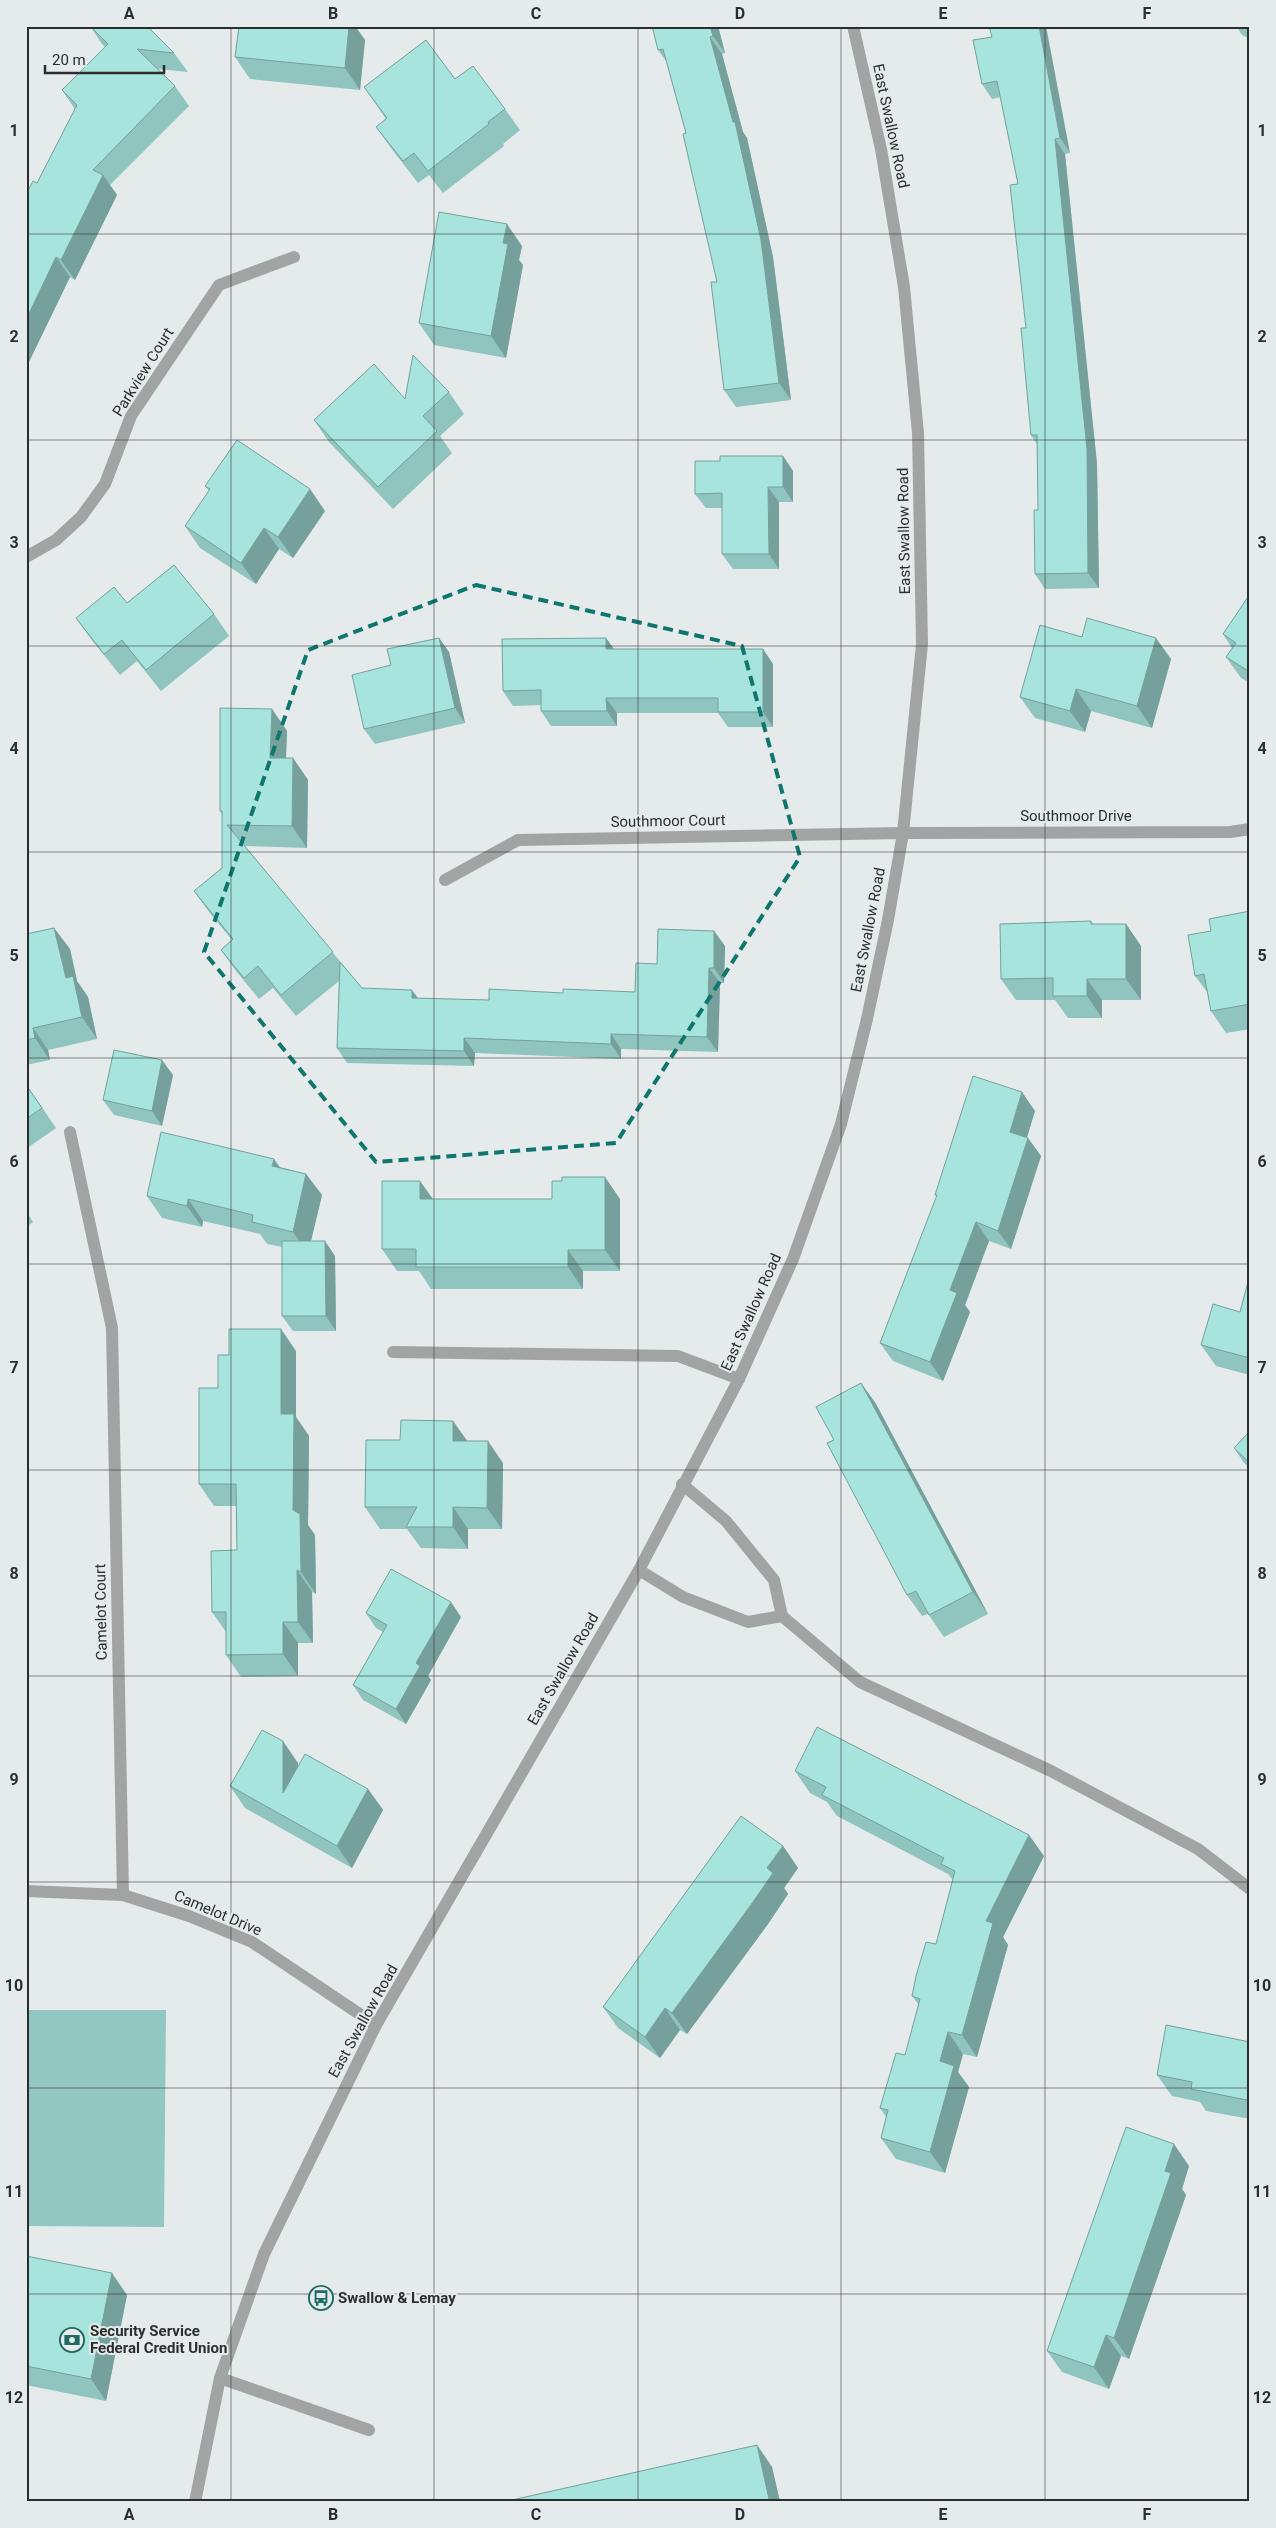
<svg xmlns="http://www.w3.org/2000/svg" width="1276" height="2528" font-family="Roboto,sans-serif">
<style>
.green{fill:#92c7c2}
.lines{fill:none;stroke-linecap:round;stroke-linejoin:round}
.lane{stroke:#a1a4a3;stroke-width:12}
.street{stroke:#a1a4a3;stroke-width:12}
.wall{fill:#90c4bf}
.shaded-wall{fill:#75a09b}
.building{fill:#a7e4de;stroke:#75a09b}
.marked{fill:none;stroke:#0f766e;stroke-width:4;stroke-dasharray:10 6;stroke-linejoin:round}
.grid{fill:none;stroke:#2b2e2e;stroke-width:1;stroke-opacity:0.55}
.labels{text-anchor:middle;stroke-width:4;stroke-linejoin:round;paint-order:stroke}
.street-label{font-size:15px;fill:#2b2e2e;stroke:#e5ebeb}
.poi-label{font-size:15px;font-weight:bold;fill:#2b2e2e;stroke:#e5ebeb;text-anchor:start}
.neatline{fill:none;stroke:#2b2e2e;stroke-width:2}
.grid-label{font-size:16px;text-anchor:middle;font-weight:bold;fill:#2b2e2e}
</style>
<rect width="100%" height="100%" fill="#e5ebeb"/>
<polygon class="green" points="26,2010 166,2010 164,2227 26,2226"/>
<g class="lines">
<g class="lane">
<polyline points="70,1132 112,1328"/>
<polyline points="393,1352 678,1356 739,1379"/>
<polyline points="639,1570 683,1597 748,1622 782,1616 774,1580 726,1521 682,1484"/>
<polyline points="782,1616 860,1682 1051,1771 1198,1849 1250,1889"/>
<polyline points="220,2378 369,2430"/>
</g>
<g class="street">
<polyline points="26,557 56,540 81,517 105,484 131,416 219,285 294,257"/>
<polyline points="445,880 518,840 903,833 1230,832 1250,829"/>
<polyline points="112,1328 123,1895"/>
<polyline points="26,1891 123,1895 189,1916 252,1942 376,2025"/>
<polyline points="195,2502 220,2378 264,2254 376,2025 639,1570 739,1379 793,1259 841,1124 867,1019 888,920 903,833 922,644 918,433 904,287 881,149 853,26"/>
</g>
</g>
<g class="wall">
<polygon points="90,26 149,26 152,31 174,53 188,72 158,69 175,86 189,106 110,185 117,195 75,280 70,277 26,368 26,195 37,183 75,109 62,90 105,47 102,44"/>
<polygon points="239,26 355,26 365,40 360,90 250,79 235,57"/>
<polygon points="652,26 718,26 725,53 722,54 743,132 747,138 773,257 791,400 736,407 724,390 717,282 686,133 666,61 658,50"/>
<polygon points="1236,26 1250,26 1250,39 1242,35"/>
<polygon points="992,37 1070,153 1065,154 1097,464 1099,588 1045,589 1035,574 1038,510 1037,444 1031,435 1026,328 1018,184 1001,97 992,99 982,84"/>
<polygon points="455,79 505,109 520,130 503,144 504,146 443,193 429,175 418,183 391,148 376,127 386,119 364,87"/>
<polygon points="522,246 519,260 523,265 506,358 434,345 419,323"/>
<polygon points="449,392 464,414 440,436 452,453 393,509 329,442 314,420 405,399"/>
<polygon points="783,456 793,471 793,502 779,502 779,569 733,569 722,554 722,508 706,508 695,494 720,461"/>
<polygon points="205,486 325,511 293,558 279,549 256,584 200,548 185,526 209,491"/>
<polygon points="1250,594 1250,683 1241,678 1226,657 1232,648 1223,634"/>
<polygon points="127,603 214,614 229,636 161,691 137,661 120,675 91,639 76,618"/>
<polygon points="1082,637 1171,659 1152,728 1091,711 1085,732 1035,718 1020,697"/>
<polygon points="439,638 449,652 465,723 375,744 364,729 391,665"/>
<polygon points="606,638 614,649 763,649 773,664 773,727 728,727 718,713 617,713 617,726 551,726 541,711 541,705 513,706 503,691"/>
<polygon points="272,709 287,731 286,758 293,758 308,780 307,848 245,846 362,988 418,998 489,1000 563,993 635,992 657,964 714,931 725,946 724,983 720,983 718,1052 621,1049 621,1059 475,1053 474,1066 347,1063 337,1048 339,981 296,1016 273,988 259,999 236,971 221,950 232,940 209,912 194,891 222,868 222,814 220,811"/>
<polygon points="1250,911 1250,1029 1226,1033 1211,1011 1208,993 1195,976 1211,931"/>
<polygon points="1091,921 1093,924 1126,924 1141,946 1141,1000 1102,1000 1102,1018 1068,1018 1055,1000 1016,1000 1001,979"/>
<polygon points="54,928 70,949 77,981 88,997 97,1039 48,1050 50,1060 26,1065 26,934"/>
<polygon points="173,1075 162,1126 114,1115 103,1100"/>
<polygon points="26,1084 56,1128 26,1149"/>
<polygon points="1035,1111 1027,1137 1041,1156 1011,1249 989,1241 965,1305 970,1312 943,1381 893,1361 880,1343 937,1197 935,1195"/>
<polygon points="280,1167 306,1174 322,1195 311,1241 335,1256 336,1331 293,1331 282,1316 282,1247 267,1244 260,1234 203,1221 202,1227 162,1218 147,1196"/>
<polygon points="433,1199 620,1199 620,1271 583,1271 583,1289 431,1289 419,1271 397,1271 382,1249"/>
<polygon points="26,1211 33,1222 26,1227"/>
<polygon points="1250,1274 1250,1375 1216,1366 1201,1345 1240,1312"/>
<polygon points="296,1351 296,1417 309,1436 308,1525 315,1535 316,1594 312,1592 313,1643 298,1643 298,1676 241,1677 226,1655 226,1632 212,1612 237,1550 236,1506 214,1506 199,1484 218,1388 229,1355"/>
<polygon points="861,1383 876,1404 988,1614 944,1637 928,1614 922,1616 907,1595 834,1440"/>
<polygon points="453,1421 467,1441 503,1463 502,1529 468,1529 468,1549 421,1548 407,1529 380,1529 365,1507 400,1440"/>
<polygon points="1250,1431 1250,1468 1244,1463 1234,1448"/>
<polygon points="366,1613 461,1617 428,1676 431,1680 406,1724 363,1700 353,1685 383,1632 376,1628"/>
<polygon points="298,1763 298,1766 368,1789 383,1810 352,1868 245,1808 230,1786"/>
<polygon points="795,1771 1044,1856 1003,1937 1008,1945 977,2057 963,2054 958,2072 969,2087 945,2173 896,2159 881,2138 886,2117 880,2108 905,2055 919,2005 912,1996 936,1944 953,1880 948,1874 837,1816 827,1802 810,1793"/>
<polygon points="783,1846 798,1868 784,1888 788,1894 768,1924 687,2034 680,2030 660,2058 618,2028 603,2007"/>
<polygon points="1250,2042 1250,2119 1206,2111 1200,2102 1172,2096 1157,2075"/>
<polygon points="1189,2166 1182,2189 1186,2195 1129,2359 1121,2356 1109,2389 1062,2372 1047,2351"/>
<polygon points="26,2256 127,2295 106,2401 26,2385"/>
<polygon points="757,2445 772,2467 780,2502 513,2502"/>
</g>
<g class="shaded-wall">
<polygon points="349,26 355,26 365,40 360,90 345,68"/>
<polygon points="710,26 718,26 725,53 713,36"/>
<polygon points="1039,26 1046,26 1070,153 1060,138"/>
<polygon points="710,37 722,54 743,132 747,138 773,257 791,400 779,383 733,122"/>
<polygon points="1055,139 1065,154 1097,464 1099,588 1088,573"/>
<polygon points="103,175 117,195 75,280 61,260"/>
<polygon points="507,224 522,246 519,260 523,265 506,358 491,336 503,243"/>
<polygon points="56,257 70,277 26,368 26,320"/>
<polygon points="783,456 793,471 793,502 783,487"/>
<polygon points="768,487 779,502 779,569 769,554"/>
<polygon points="310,489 325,511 293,558 278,537"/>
<polygon points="264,528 279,549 256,584 241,563"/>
<polygon points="439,638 449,652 465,723 455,708"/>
<polygon points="606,638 616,652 606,649"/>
<polygon points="1156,638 1171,659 1152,728 1137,706"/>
<polygon points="763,649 773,664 773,727 763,712"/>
<polygon points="26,655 27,655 26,698"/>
<polygon points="1076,689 1091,711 1085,732 1070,711"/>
<polygon points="606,698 617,713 617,726 607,711"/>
<polygon points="272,709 287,731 285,779 270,758"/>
<polygon points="293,758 308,780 307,848 292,826"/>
<polygon points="1126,924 1141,946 1141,1000 1126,979"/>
<polygon points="54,928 70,949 77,981 88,997 97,1039 82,1017 66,978"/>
<polygon points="714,931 725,946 724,983 714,968"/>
<polygon points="709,968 720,983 718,1052 707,1037"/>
<polygon points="1087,979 1102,1000 1102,1018 1087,996"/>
<polygon points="412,990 423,1005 412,998"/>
<polygon points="33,1028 48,1050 50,1060 35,1038"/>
<polygon points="611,1034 621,1049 621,1059 611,1044"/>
<polygon points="464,1038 475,1053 474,1066 464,1051"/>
<polygon points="162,1060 173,1075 162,1126 152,1111"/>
<polygon points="1022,1092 1035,1111 1023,1150 1010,1132"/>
<polygon points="1028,1138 1041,1156 1011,1249 998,1231"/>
<polygon points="274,1159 289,1180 272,1166"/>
<polygon points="306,1174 322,1195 308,1253 293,1232"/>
<polygon points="605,1177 620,1199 620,1271 605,1250"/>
<polygon points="420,1181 435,1202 420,1199"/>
<polygon points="188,1199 203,1221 202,1227 187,1206"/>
<polygon points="976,1222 989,1241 965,1305 970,1312 943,1381 930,1362 950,1290"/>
<polygon points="325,1241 335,1256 336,1331 326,1316"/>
<polygon points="568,1250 583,1271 583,1289 568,1267"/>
<polygon points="281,1329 296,1351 296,1417 309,1436 308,1525 315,1535 316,1594 301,1572 281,1414"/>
<polygon points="861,1383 876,1404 988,1614 973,1592"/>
<polygon points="453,1421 468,1442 453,1441"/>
<polygon points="488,1441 503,1463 502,1529 487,1508"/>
<polygon points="453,1507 468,1529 468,1549 453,1527"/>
<polygon points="297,1570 312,1592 313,1643 298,1622"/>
<polygon points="451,1602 461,1617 428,1676 431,1680 406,1724 396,1709 416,1663"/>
<polygon points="283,1622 298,1643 298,1676 283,1654"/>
<polygon points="283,1741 298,1763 298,1814 283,1793"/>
<polygon points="368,1789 383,1810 352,1868 337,1846"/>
<polygon points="1029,1835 1044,1856 1003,1937 1008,1945 977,2057 962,2035 986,1921"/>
<polygon points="783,1846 798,1868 784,1888 788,1894 768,1924 687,2034 672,2013 767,1868"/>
<polygon points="665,2008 680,2030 660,2058 645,2037"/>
<polygon points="948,2032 963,2054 958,2072 969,2087 945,2173 930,2152 940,2061"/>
<polygon points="1249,2093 1250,2094 1250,2104 1247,2100"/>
<polygon points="1174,2144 1189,2166 1182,2189 1186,2195 1129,2359 1114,2338 1165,2171"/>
<polygon points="112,2273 127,2295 106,2401 91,2379"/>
<polygon points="1106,2335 1121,2356 1109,2389 1094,2367"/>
<polygon points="757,2445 772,2467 780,2502 771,2502 769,2499"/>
</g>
<g class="building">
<polygon points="90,26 147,26 174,53 137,49 175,86 93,170 103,175 61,260 56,257 26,320 26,195 33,181 37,183 77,105 62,90 108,44"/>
<polygon points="239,26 349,26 345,68 235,57"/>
<polygon points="652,26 710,26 713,36 710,37 733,122 735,122 761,240 779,383 724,390 711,282 717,282 683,134 686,133 663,49 658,50"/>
<polygon points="989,26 1039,26 1060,138 1055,139 1087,449 1088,573 1035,574 1034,510 1038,510 1037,435 1031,435 1021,328 1026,328 1010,185 1018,184 997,81 982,84 973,40 992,37"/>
<polygon points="1243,26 1250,26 1250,30"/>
<polygon points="426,40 455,79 473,66 505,109 488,122 489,124 428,171 414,153 403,161 376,127 387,118 364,87"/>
<polygon points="439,212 507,224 503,243 508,244 491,336 419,323"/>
<polygon points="1250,343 1250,374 1249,374"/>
<polygon points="413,355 449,392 423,416 437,431 378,487 314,420 374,364 405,399"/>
<polygon points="237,440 310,489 278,537 264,528 241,563 185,526 210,489 205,486"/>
<polygon points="720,456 783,456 783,487 768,487 769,554 722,554 722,493 695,494 695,461 720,461"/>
<polygon points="174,565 214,614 146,670 122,640 104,654 76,618 114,587 127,603"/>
<polygon points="1250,594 1250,672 1226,657 1236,643 1223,634"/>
<polygon points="1087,618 1156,638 1137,706 1076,689 1070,711 1020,697 1040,625 1082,637"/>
<polygon points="439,638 455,708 364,729 352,675 391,665 387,649"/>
<polygon points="606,638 606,649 763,649 763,712 718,712 718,698 606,698 607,711 541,711 541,690 503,691 502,639"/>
<polygon points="220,708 272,709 270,758 293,758 292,826 227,825 333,952 281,995 258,966 244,978 221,950 233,939 194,891 222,868 222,811 220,811"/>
<polygon points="1250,911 1250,1004 1211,1011 1204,974 1195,976 1188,935 1211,931 1209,919"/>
<polygon points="1091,921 1091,924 1126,924 1126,979 1087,979 1087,996 1053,996 1053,978 1001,979 1000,924"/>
<polygon points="54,928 66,978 73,976 82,1017 33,1028 35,1038 26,1040 26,934"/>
<polygon points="658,929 714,931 714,968 709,968 707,1037 611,1034 611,1044 464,1038 464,1051 337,1048 340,962 362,988 412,990 412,998 489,1000 489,989 563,993 563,989 635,992 636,963 657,964"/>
<polygon points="114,1050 162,1060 152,1111 103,1100"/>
<polygon points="973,1076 1022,1092 1010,1132 1028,1138 998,1231 976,1222 950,1290 957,1293 930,1362 880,1343 937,1195 935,1195"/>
<polygon points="26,1085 42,1108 26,1119"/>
<polygon points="161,1132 274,1159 272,1166 306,1174 293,1232 252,1222 253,1215 188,1199 187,1206 147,1196"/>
<polygon points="562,1177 605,1177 605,1250 568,1250 568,1267 416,1267 416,1249 382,1249 382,1181 420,1181 420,1199 552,1199 552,1181 562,1181"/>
<polygon points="282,1241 325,1241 326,1316 282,1316"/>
<polygon points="1250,1274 1250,1358 1201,1345 1213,1304 1240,1312"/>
<polygon points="229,1329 281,1329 281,1414 294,1414 293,1510 300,1514 301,1572 297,1570 298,1622 283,1622 283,1654 226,1655 226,1612 212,1612 211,1551 237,1550 236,1484 199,1484 199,1388 218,1388 218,1355 229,1355"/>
<polygon points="861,1383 973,1592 929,1615 916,1591 907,1595 827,1443 834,1440 816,1407"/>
<polygon points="401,1420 453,1421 453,1441 488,1441 487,1508 453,1507 453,1527 406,1527 417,1507 365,1507 366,1440 400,1440"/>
<polygon points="1250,1431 1250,1463 1234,1448"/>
<polygon points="391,1569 451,1602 416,1663 420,1666 396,1709 353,1685 387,1625 366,1613"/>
<polygon points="817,1727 1029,1835 986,1921 993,1923 962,2035 948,2032 940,2061 954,2066 930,2152 881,2138 888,2110 880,2108 896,2053 905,2055 920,1999 912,1996 916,1976 926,1942 936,1944 955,1871 941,1864 944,1858 822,1795 826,1787 795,1771"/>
<polygon points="262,1730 283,1741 283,1793 305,1754 368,1789 337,1846 230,1786"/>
<polygon points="741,1816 783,1846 767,1868 773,1873 753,1902 672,2013 665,2008 645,2037 603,2007"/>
<polygon points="1166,2025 1250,2042 1250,2093 1249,2093 1247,2100 1191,2089 1192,2082 1157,2075"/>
<polygon points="1126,2127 1174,2144 1165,2171 1171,2173 1114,2338 1106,2335 1094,2367 1047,2351"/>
<polygon points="26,2256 112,2273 91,2379 26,2366"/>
<polygon points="757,2445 769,2499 758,2502 513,2502 512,2500"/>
</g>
<path class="marked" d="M476 585 742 646 800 857 616 1143 376 1162 204 952 308 650Z"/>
<path class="grid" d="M231 26V2502M434 26V2502M638 26V2502M841 26V2502M1045 26V2502M26 234H1250M26 440H1250M26 646H1250M26 852H1250M26 1058H1250M26 1264H1250M26 1470H1250M26 1676H1250M26 1882H1250M26 2088H1250M26 2294H1250"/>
<defs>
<symbol id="bus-ring" viewBox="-11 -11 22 22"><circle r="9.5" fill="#e5ebeb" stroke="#1f6a65" stroke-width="1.5"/><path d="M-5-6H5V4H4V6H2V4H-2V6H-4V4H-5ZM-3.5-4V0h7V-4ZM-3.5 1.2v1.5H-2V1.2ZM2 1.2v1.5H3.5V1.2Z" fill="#1f6a65"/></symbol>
<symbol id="bank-ring" viewBox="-11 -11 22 22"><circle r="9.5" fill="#e5ebeb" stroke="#1f6a65" stroke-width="1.5"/><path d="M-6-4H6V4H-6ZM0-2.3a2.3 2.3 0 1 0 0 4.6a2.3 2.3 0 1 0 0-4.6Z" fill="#1f6a65"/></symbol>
</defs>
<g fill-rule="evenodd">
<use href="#bus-ring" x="307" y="2284" width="28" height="28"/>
<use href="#bank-ring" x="58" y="2326" width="28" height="28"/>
</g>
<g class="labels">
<g class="street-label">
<text transform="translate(891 126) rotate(78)" y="5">East Swallow Road</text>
<text transform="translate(143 372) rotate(-58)" y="5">Parkview Court</text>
<text transform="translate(904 531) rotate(-91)" y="5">East Swallow Road</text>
<text x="1076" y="821">Southmoor Drive</text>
<text transform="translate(668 821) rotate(-1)" y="5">Southmoor Court</text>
<text transform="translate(868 930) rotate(-79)" y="5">East Swallow Road</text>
<text transform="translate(751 1312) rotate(-66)" y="5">East Swallow Road</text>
<text transform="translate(101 1612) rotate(-91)" y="5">Camelot Court</text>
<text transform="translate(563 1669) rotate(-60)" y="5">East Swallow Road</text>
<text transform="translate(218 1913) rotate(23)" y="5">Camelot Drive</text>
<text transform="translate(363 2021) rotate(-61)" y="5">East Swallow Road</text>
</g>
<g class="poi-label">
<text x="338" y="2303">Swallow &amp; Lemay</text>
<text x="90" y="2336">Security Service<tspan x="90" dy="17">Federal Credit Union</tspan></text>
</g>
</g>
<rect width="1276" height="2528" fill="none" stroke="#e5ebeb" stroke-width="55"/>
<path d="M45 65v8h119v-8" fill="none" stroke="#2b2e2e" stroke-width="2.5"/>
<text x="52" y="65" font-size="15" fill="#2b2e2e" stroke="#e5ebeb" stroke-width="4" paint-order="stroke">20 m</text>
<rect x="28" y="28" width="1220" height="2472" class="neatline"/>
<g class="grid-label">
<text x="129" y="19">A</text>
<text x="333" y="19">B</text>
<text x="536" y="19">C</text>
<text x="740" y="19">D</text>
<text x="943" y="19">E</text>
<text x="1147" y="19">F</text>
<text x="14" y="136">1</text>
<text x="1262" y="136">1</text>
<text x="14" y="342">2</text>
<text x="1262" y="342">2</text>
<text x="14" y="548">3</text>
<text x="1262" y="548">3</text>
<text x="14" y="754">4</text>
<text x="1262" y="754">4</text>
<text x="14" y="961">5</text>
<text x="1262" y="961">5</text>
<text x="14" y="1167">6</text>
<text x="1262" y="1167">6</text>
<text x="14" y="1373">7</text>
<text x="1262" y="1373">7</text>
<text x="14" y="1579">8</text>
<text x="1262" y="1579">8</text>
<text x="14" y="1785">9</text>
<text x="1262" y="1785">9</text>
<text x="14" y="1991">10</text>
<text x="1262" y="1991">10</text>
<text x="14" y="2197">11</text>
<text x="1262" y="2197">11</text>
<text x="14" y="2403">12</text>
<text x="1262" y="2403">12</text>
<text x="129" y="2520">A</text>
<text x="333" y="2520">B</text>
<text x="536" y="2520">C</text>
<text x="740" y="2520">D</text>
<text x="943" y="2520">E</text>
<text x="1147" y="2520">F</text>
</g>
</svg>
